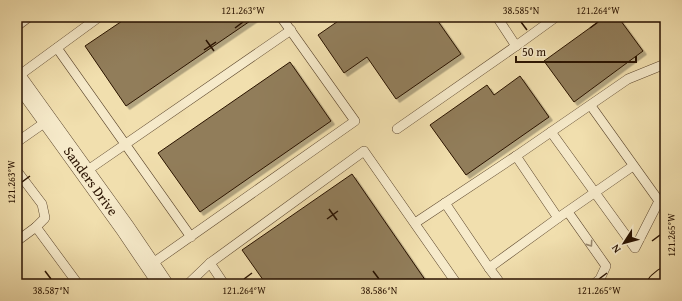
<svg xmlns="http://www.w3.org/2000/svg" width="682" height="301" font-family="'Gentium Book Plus',serif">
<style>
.building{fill:#917d5a;stroke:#291200;filter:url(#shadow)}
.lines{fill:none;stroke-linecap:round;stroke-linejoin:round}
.service-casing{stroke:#5b452c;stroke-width:10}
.minor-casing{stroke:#5b452c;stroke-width:20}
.primary-casing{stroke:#291200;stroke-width:24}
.service{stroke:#f6eaca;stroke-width:9}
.minor{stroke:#f6eaca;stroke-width:19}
.primary{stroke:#f1dfae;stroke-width:22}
.oneway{stroke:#9a896f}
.ticks{fill:none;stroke:#291200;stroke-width:1.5}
.labels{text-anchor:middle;stroke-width:3;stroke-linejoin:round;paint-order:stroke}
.street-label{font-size:14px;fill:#291200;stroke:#f6eaca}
.neatline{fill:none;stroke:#291200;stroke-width:1.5}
.ticks-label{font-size:10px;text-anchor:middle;fill:#291200}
</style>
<defs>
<filter id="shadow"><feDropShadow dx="3.5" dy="3.5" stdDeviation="0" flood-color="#0004"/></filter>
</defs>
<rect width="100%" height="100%" fill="#f1dfae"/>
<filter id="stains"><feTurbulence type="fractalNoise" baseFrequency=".005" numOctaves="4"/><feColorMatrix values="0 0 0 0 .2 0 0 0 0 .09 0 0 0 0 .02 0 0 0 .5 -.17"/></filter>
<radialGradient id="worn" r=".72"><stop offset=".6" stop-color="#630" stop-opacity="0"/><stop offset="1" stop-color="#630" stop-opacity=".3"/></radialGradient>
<g class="building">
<polygon points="128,17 256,17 126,106 85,46"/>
<polygon points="344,17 435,17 461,54 396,99 367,57 344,73 318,35"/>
<polygon points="605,17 618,17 643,51 574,102 544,61"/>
<polygon points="290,62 331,121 200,212 158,153"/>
<polygon points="520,76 549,117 466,175 430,125 487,85 494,95"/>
<polygon points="352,174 428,284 266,284 242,250"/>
</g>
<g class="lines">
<defs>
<g id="service">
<polyline points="497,17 516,46 556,17"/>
<polyline points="17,26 29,17"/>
<polyline points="57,48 191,237"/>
<polyline points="17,77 99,17"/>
<polyline points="397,129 516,46"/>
<polyline points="551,132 635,248 659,201 591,106"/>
<polyline points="17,142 47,121"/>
<polyline points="17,171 42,204 45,218 36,227 17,241"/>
<polyline points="85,172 291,30"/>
<polyline points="445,203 489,268 558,218 516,156 628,79 665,64"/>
<polyline points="568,212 606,266 600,279 594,284"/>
<polyline points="558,218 633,166"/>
<polyline points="415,223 516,156"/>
<polyline points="36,227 78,284"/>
<polyline points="150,265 355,121 281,17"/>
<polyline points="489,268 498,280"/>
<polyline points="188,284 210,263"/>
<polyline points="224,284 210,263 364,151 457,284"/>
</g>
<polyline id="minor" points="17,78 125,228 163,284"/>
<polyline id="primary" points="659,284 665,279"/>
</defs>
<use href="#service" class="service-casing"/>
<use href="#minor" class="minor-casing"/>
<use href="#primary" class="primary-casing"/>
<use href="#service" class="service"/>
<use href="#minor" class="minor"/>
<use href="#primary" class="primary"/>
</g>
<defs><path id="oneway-chevron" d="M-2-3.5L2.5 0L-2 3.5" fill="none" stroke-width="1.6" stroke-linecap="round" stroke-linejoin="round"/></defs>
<use class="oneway" href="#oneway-chevron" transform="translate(590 244) rotate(55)"/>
<path class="ticks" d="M521 22 527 30M235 28 243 22M590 28 598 22M206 40 214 51M204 50 216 42M22 182 30 176M329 209 337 220M327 219 338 211M652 241 660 235M45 271 51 279M373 271 379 279M244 279 252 273M599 279 607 273"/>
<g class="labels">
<g class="street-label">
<text transform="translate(91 181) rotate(54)" y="5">Sanders Drive</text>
</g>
</g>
<rect width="682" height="301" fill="none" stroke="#f1dfae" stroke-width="44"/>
<g transform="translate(624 243) rotate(234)" stroke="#f6eaca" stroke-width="3" paint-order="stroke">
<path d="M0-3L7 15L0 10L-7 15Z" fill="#291200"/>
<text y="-6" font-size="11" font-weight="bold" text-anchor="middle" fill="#291200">N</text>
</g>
<path d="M516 56v6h120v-6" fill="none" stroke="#291200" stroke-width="2"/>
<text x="522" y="56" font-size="12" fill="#291200" stroke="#f6eaca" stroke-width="3" paint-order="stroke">50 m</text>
<rect x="22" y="22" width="638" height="257" class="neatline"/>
<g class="ticks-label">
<text x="243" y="14">121.263°W</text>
<text x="521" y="14">38.585°N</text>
<text x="598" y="14">121.264°W</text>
<text transform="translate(11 182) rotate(-90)" y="4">121.263°W</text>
<text transform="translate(671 235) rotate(-90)" y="4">121.265°W</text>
<text x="51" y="294">38.587°N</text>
<text x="244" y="294">121.264°W</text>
<text x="379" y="294">38.586°N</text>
<text x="599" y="294">121.265°W</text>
</g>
<rect width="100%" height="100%" filter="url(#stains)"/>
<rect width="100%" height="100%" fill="url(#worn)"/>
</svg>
